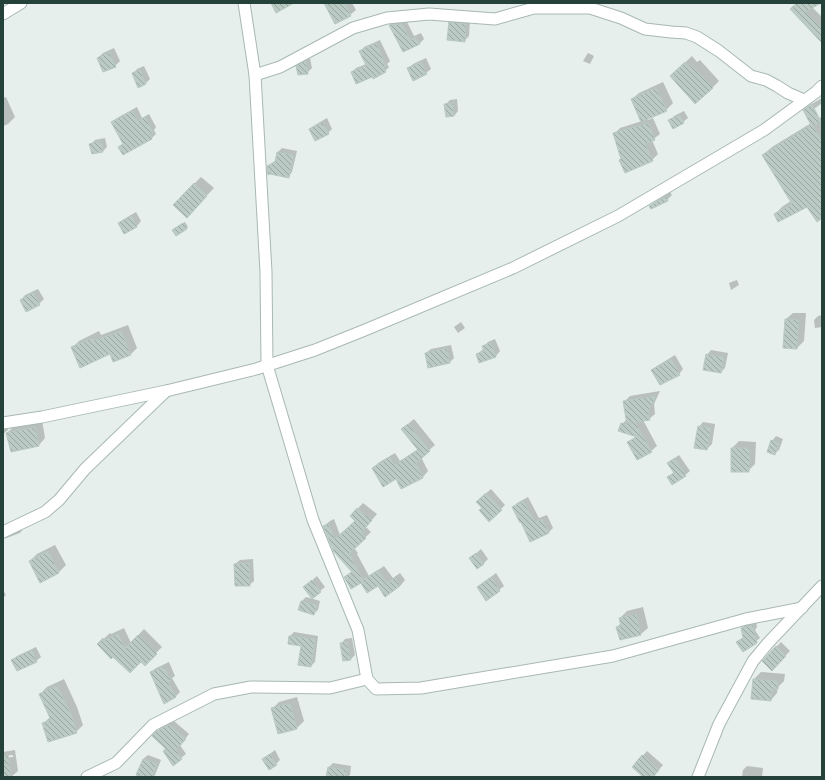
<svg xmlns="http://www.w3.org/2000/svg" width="825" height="780" font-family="'DejaVu Sans',sans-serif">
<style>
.shadow{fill:#0003}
.building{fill:url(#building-back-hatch);stroke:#b8c9c2}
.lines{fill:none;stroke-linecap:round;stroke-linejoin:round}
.street-casing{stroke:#a8b8b2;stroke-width:13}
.street{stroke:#fff;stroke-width:11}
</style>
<defs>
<pattern id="building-back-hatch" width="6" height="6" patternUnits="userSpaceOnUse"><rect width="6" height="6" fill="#bbcac4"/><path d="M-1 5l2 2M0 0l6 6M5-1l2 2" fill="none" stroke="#98a6a0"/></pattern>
</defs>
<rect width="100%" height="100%" fill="#e6efeb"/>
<g class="shadow">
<polygon points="325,3 352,3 356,10 350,15"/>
<polygon points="798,3 819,3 812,7 822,17 822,42"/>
<polygon points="454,18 470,20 469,36 464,41 450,23"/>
<polygon points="406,20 414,36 421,33 424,39 419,44 403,51 390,25 394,21"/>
<polygon points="380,40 390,61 387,64 389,67 385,71 352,72 356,68 366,64 361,51 364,47"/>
<polygon points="114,48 120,61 115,66 98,58 103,53"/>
<polygon points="588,53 594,56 590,64 583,61"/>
<polygon points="692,56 697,62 700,60 719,81 712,88 678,69"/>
<polygon points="310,58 312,68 307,73 297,67 302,62"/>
<polygon points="426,58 431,69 426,73 408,69 413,64"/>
<polygon points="144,66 150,79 145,84 133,74 137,69"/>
<polygon points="663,82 673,103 666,110 648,118 648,120 653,118 660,134 652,140 658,154 652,160 626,172 614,134 620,128 642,121 632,99 639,93"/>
<polygon points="6,97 15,117 8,124 3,126 3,98"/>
<polygon points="822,98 822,103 806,115 804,111 808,106"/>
<polygon points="457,99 458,111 454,116 447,116 446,104 450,100"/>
<polygon points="137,107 142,118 149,114 156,127 154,130 156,134 152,138 123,153 120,147 124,143 113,122 117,118"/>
<polygon points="684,111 688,118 683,122 670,121 674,116"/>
<polygon points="821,117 822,119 822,213 807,206 775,214 783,206 791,201 763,155 772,147"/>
<polygon points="327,118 332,129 328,133 310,129 315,125"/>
<polygon points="105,138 107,147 103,151 91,144 95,140"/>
<polygon points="282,148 297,151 292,172 288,177 268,166 276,160 278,152"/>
<polygon points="201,177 214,188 194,209 194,184"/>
<polygon points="670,192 672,195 667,200 650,206 655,202"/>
<polygon points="136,212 141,221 137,226 124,232 119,223 124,219"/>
<polygon points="185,222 188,227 186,229 175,228"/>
<polygon points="737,280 739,285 731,290 729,283"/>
<polygon points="38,289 44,299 39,304 21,300 25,295"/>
<polygon points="793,313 806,313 804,341 797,348 786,319"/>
<polygon points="822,315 822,327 815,328 814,320 818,316"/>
<polygon points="461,322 465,328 458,333 454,327"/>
<polygon points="128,325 137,348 130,355 72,348 79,341 99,331 101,335"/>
<polygon points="495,339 500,351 496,356 480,362 478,354 484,348 484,346 488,342"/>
<polygon points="451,345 454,358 449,363 426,353 431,349"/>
<polygon points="711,350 728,353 725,368 721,372 707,355"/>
<polygon points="675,355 683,369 679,374 652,370 657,366"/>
<polygon points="660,391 654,404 655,414 649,419 643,420 657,446 651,451 628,443 636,436 622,424 627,419 624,402 630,396"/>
<polygon points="414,419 435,445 421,457 428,471 423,477 402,488 396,477 373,469 378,463 395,453 400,461 418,449 402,429"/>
<polygon points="42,420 45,438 39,445 7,433 14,426"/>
<polygon points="703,422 715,424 712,444 707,449 699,427"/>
<polygon points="3,423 7,426 8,430 3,434"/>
<polygon points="776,436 783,439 779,450 774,454 772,441"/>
<polygon points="739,441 756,442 755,464 748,471 732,448"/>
<polygon points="679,455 690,471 685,475 668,477 674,472 668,463"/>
<polygon points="491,489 505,505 501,509 483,507 482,497"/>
<polygon points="528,497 539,518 547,515 553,528 548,533 522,521 513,507 517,503"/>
<polygon points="363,503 377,514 366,527 371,532 354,548 358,553 357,554 369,576 384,566 393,578 400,573 405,580 400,586 378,585 361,582 345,577 352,571 324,526 330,521 334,519 340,535 356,520 351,516"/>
<polygon points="24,528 20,533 4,539 9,535"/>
<polygon points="55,545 66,565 59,572 41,582 30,561 37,554"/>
<polygon points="481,549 488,559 483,564 471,558"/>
<polygon points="253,559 254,581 249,585 235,564 240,560"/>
<polygon points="496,573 504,586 499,590 478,587"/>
<polygon points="317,576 325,587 312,597 309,583"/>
<polygon points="3,590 6,595 3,598"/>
<polygon points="306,597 320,601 318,610 313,614 299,610 302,601"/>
<polygon points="643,607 648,628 641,634 617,627 621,623 620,618 627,611"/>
<polygon points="756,622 757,627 755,630 760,638 743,651 737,643 744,637 742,628 746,624"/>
<polygon points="124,628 131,643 144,629 162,647 145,664 141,660 98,644 110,633 111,634"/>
<polygon points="294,632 318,636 315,662 311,666 302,646 290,636"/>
<polygon points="352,638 355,655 351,659 341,644 345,639"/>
<polygon points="781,642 790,651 772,669 763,661"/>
<polygon points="36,647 41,657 36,661 13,660 17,656"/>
<polygon points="169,662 175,676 172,678 180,692 175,697 151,672 156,668"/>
<polygon points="761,672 785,674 784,681 778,687 777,693 771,700 754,679"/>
<polygon points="64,679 77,707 83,725 76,732 43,724 50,717 40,694 47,687"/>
<polygon points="297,697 304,721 297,728 272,709 279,702"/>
<polygon points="174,721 189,734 180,745 186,754 173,764 167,748 153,736 163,726"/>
<polygon points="15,750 18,771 11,777 3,777 3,758 13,757 13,755 3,756 3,752"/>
<polygon points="275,750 280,760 276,764 263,759"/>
<polygon points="647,751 663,765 653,777 645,777 633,767"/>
<polygon points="148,755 161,760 155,775 153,777 145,777 143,759"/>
<polygon points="333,763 351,766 350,775 347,777 333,777 329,767"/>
<polygon points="747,766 763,768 762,777 742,777 743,770"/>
</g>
<g class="building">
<polygon points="271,3 294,3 276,13"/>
<polygon points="324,3 344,3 351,16 335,24"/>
<polygon points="797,3 821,3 805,12 822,29 822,43 790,9"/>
<polygon points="449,22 466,24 465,42 447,40"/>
<polygon points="402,24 410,40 416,37 420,44 403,52 389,25"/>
<polygon points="376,43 386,66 383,67 386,72 373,79 372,77 356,84 351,72 366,65 359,51"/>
<polygon points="109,52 116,67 103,72 97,58"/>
<polygon points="306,61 308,74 298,75 296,66"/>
<polygon points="421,62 427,74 413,81 407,68"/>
<polygon points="685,62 690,68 692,66 713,88 695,104 670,76"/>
<polygon points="140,70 146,84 138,88 132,73"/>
<polygon points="656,88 667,111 641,122 631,99"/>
<polygon points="453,103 454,116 446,117 444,104"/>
<polygon points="812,104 821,122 813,126 822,141 822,218 817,222 807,207 778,222 774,214 792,204 762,155 811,125 803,110"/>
<polygon points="132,111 138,121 145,117 153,132 149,134 152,139 123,155 118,147 123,144 111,122"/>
<polygon points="680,115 684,123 673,129 668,120"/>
<polygon points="322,122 329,134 315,141 309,129"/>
<polygon points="648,123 655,140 645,144 653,161 625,173 619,160 621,159 613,133"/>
<polygon points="101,141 103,152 92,154 89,144"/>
<polygon points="277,152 294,155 289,178 270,174 268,175 267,166 275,162"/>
<polygon points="194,183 207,196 187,218 173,205"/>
<polygon points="666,196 668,201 651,209 649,206"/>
<polygon points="132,216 137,227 124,234 118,223"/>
<polygon points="183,223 187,229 176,236 172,230"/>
<polygon points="33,292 40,305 26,312 20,300"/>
<polygon points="785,319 799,320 797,349 783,348"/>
<polygon points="121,331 131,355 113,362 110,354 80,368 71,347 92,338 94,341"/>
<polygon points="491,343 496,357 479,363 476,354 484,351 482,346"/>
<polygon points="447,348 450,363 428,368 425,353"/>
<polygon points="706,354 724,357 721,373 703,370"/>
<polygon points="671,359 680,375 660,385 651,370"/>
<polygon points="656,396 648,411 650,420 635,422 652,452 637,460 627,442 637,437 618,431 621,423 627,425 623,401"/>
<polygon points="408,424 430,451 416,463 423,478 401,489 396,479 383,487 372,468 390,457 394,465 418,450 401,429"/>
<polygon points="698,426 711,428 707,450 694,448"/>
<polygon points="35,427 39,446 11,452 6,433"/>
<polygon points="771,440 779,443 775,455 767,452"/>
<polygon points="731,448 750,448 749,472 731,472"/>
<polygon points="675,458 686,476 672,485 667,477 674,473 667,463"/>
<polygon points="486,493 502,510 489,522 479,510 482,508 476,502"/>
<polygon points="523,501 535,522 542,519 549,533 530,542 521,522 520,523 512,507"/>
<polygon points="357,508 372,520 361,533 366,538 349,554 353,559 352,560 363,580 378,570 387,583 395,578 400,586 385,597 378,586 367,593 361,583 351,589 344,577 352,572 334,552 323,526 328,524 335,539 355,521 350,516"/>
<polygon points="48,551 59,573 40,583 29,561"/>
<polygon points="476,553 484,564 477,569 469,558"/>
<polygon points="249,563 250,586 235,586 234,564"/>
<polygon points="491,577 500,591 486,601 477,587"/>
<polygon points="312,580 321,592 312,599 303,587"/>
<polygon points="301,601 317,605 314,615 298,610"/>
<polygon points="636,614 641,635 620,640 616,627 621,626 619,618"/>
<polygon points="753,625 757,643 743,652 736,642 743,638 741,628"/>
<polygon points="118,634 125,648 138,635 157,654 145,666 141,662 130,673 113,657 111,659 97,644 103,638 104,640"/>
<polygon points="289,636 315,639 311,667 298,665 301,646 288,644"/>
<polygon points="347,642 351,660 343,661 340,643"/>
<polygon points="776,646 786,656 772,671 762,661"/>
<polygon points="32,650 37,662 17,671 11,660"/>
<polygon points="164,666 171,681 168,682 176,697 164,704 150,672"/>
<polygon points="753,679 778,681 778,689 772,689 771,701 751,699"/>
<polygon points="57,686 71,714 77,733 48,742 42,723 51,720 39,694"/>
<polygon points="290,703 297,729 278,734 271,708"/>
<polygon points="169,725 186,739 176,750 182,759 173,766 163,751 166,749 152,736 157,731"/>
<polygon points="270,754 277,765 269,770 262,759"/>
<polygon points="3,755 8,755 11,777 3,777"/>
<polygon points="642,755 659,770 653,777 643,777 632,767"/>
<polygon points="143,759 157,764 152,777 142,777 136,775"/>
<polygon points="328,767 347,770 346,777 326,777"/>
</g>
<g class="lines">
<defs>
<g id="street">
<polyline points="244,3 255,75 266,272 267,365 313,520 358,630 367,679 376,689 421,688 613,656 746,619 802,608"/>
<polyline points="3,14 21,3"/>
<polyline points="255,75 280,67 353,28 387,18 429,14 495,19 534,8 590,8 621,18 645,29 671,32 686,33 697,37 719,51 751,76 766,80 777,86 788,93 804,100"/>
<polyline points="3,423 42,417 166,391 256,369 315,350 365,330 513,268 618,216 764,130 816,92 822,86"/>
<polyline points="3,532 45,512 59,500 85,469 166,391"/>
<polyline points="87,777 116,763 153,725 214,694 251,687 330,688 367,679"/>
<polyline points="698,777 719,724 753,661 768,643 822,586"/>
</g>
</defs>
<use href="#street" class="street-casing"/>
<use href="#street" class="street"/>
</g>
<rect width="825" height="780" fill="none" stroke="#24423a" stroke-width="8"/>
</svg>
